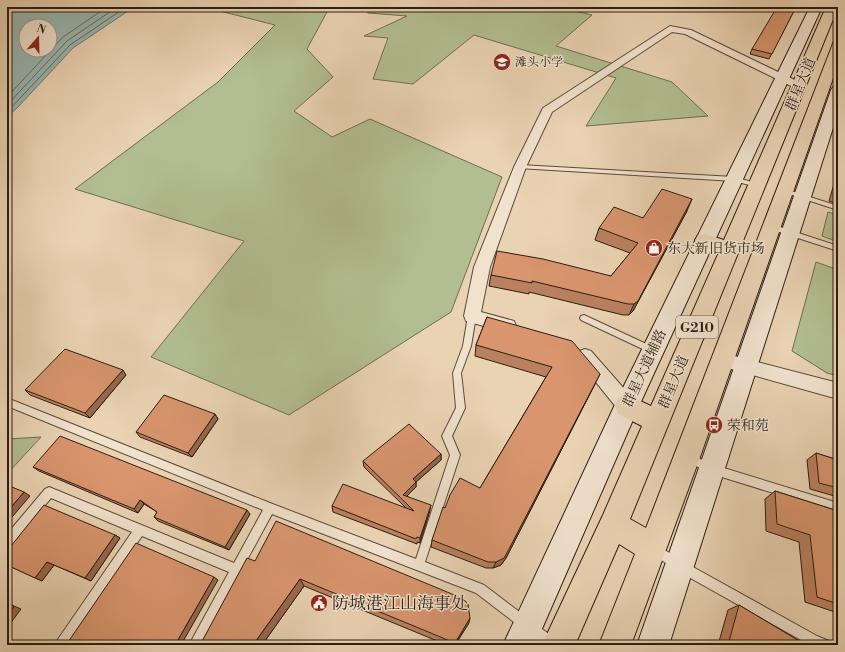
<svg xmlns="http://www.w3.org/2000/svg" width="845" height="652" font-family="'Libre Bodoni','Noto Serif SC',serif">
<style>
.green{fill:#b2be90;stroke:#6e6e52}
.water{fill:#99b7b3;stroke:#6d7a73;fill-rule:evenodd}
.lines{fill:none;stroke-linecap:round;stroke-linejoin:round}
.shore{stroke:#626a63;stroke-width:1}
.lane-casing{stroke:#5a4b3b;stroke-width:2}
.street-casing{stroke:#5a4b3b;stroke-width:2}
.secondary-casing{stroke:#2a1e13;stroke-width:2}
.highway-casing{stroke:#2a1e13;stroke-width:2}
.lane{fill:#f1e2ce;fill-rule:evenodd}
.street{fill:#f1e2ce;fill-rule:evenodd}
.secondary{fill:#f1e2ce;fill-rule:evenodd}
.highway{fill:#ead3b3;fill-rule:evenodd}
.wall{fill:#ba805f;stroke:#2a1e13}
.shaded-wall{fill:#97684d;stroke:#2a1e13}
.building{fill:#d8956e;stroke:#2a1e13}
.labels{text-anchor:middle;stroke-width:3;stroke-linejoin:round;paint-order:stroke}
.far-poi-label{font-size:12px;fill:#2a1e13;stroke:#f1e2ce;text-anchor:start}
.shield{fill:#f1e2ce;stroke:#66594b;stroke-width:1}
.shield-label{font-size:13px;font-weight:bold;fill:#2a1e13}
.street-label{font-size:14px;fill:#2a1e13;stroke:#f1e2ce}
.poi-label{font-size:14px;fill:#2a1e13;stroke:#f1e2ce;text-anchor:start}
.near-poi-label{font-size:17px;fill:#2a1e13;stroke:#f1e2ce;text-anchor:start}
</style>
<rect width="100%" height="100%" fill="#ead3b3"/>
<filter id="stains"><feTurbulence type="fractalNoise" baseFrequency=".005" numOctaves="4"/><feColorMatrix values="0 0 0 0 .2 0 0 0 0 .09 0 0 0 0 .02 0 0 0 .5 -.17"/></filter>
<radialGradient id="worn" r=".72"><stop offset=".6" stop-color="#630" stop-opacity="0"/><stop offset="1" stop-color="#630" stop-opacity=".3"/></radialGradient>
<g class="green">
<polygon points="204,7 323,7 328,10 307,49 333,77 294,111 332,137 370,119 502,177 451,312 289,415 151,357 244,241 75,189 218,82 275,25"/>
<polygon points="361,7 558,7 592,15 556,46 672,82 708,116 586,126 616,78 474,35 413,84 373,79 388,38 364,36 407,16 368,13"/>
<polygon points="828,212 838,215 838,242 822,236"/>
<polygon points="816,262 838,270 838,376 827,373 792,351"/>
<polygon points="41,437 7,474 7,439"/>
</g>
<path class="water" d="M7 7H134L73 48 17 108 7 117ZM26 26H50V50H26Z"/>
<g class="lines">
<g class="shore">
<polyline points="7,97 63,37 107,7"/>
<polyline points="7,105 67,41 117,7"/>
<polyline points="7,112 70,45 126,7"/>
</g>
<defs>
<g id="lane">
<polygon points="520,165 734,177 759,184 760,185 757,187 734,181 518,168 517,167"/>
<polygon points="785,189 838,206 838,210 783,192 782,191"/>
<polygon points="770,225 774,225 838,246 838,251 770,229"/>
<polygon points="472,313 476,316 471,346 461,373 465,408 452,436 460,455 425,562 484,585 558,641 560,645 544,645 476,593 272,514 201,645 189,645 229,572 142,536 67,645 54,645 132,532 51,498 11,546 7,547 7,534 45,489 49,487 234,563 263,510 7,406 7,398 270,503 416,559 450,455 442,436 456,408 453,373 463,346 468,316"/>
<polygon points="584,315 655,348 656,350 655,352 649,352 581,320 580,318 581,316"/>
<polygon points="689,454 714,465 838,503 838,513 712,474 686,461 684,458 686,455"/>
<polygon points="655,544 684,562 817,636 829,641 831,645 810,645 676,570 651,553 650,549 651,545"/>
</g>
<g id="street">
<polygon points="670,26 691,30 803,84 804,86 803,88 795,88 685,34 672,32 552,112 526,167 490,267 481,312 514,321 516,326 514,331 508,333 466,321 464,316 474,267 514,167 543,108"/>
<polygon points="585,349 591,351 634,400 637,406 634,412 627,414 620,412 579,361 576,356 579,351"/>
<polygon points="723,353 838,383 838,399 717,365 714,360 717,355"/>
</g>
<g id="secondary">
<polygon points="810,7 822,7 639,406 535,645 503,645 618,398"/>
<polygon points="838,86 838,112 669,645 637,645 831,90 833,87"/>
</g>
<polygon id="highway" points="826,7 838,7 630,519 646,528 832,46 833,43 838,42 838,64 700,457 631,645 599,645 635,554 619,544 575,645 542,645 603,515 642,426 618,414 615,406 618,398 627,395 651,406 719,252 698,245 695,240 698,235 705,234 724,240"/>
</defs>
<use href="#lane" class="lane-casing"/>
<use href="#street" class="street-casing"/>
<use href="#secondary" class="secondary-casing"/>
<use href="#highway" class="highway-casing"/>
<use href="#lane" class="lane"/>
<use href="#street" class="street"/>
<use href="#secondary" class="secondary"/>
<use href="#highway" class="highway"/>
</g>
<g class="wall">
<polygon points="796,7 769,59 750,54 752,49"/>
<polygon points="838,170 838,204 829,201"/>
<polygon points="687,211 633,311 629,315 623,315 529,292 529,294 489,286 491,275 611,276 630,253 595,240 599,228 643,218"/>
<polygon points="487,317 595,384 506,558 501,565 493,568 486,568 431,547 432,540 445,508 480,488 546,377 475,356 476,345"/>
<polygon points="126,375 90,418 30,395 25,390"/>
<polygon points="215,414 218,419 192,457 140,437 136,432"/>
<polygon points="816,453 838,460 838,497 810,489 807,460"/>
<polygon points="441,454 441,460 416,482 416,487 407,496 430,510 420,543 417,542 417,544 333,512 332,506 406,508 364,467 363,461"/>
<polygon points="33,467 250,514 229,550 158,521 154,517 157,512 144,504 138,513 39,471"/>
<polygon points="775,491 838,511 838,613 805,602 799,542 766,531 765,499"/>
<polygon points="115,535 120,538 91,581 54,565 42,581 7,565"/>
<polygon points="255,561 469,623 455,645 447,645 304,586 262,645 200,645"/>
<polygon points="739,605 806,645 718,645 728,610"/>
</g>
<g class="shaded-wall">
<polygon points="692,199 687,211 633,311 629,315 634,304"/>
<polygon points="123,370 126,375 90,418 85,413"/>
<polygon points="600,374 595,384 506,558 501,565 493,568 496,562"/>
<polygon points="215,414 218,419 192,457 188,453"/>
<polygon points="441,454 441,460 416,482 416,487 403,500 403,495 413,479"/>
<polygon points="24,492 30,496 7,523 7,512"/>
<polygon points="140,500 144,504 138,513 134,509"/>
<polygon points="431,505 430,510 420,543 420,538"/>
<polygon points="247,510 250,514 229,550 225,547"/>
<polygon points="115,535 120,538 91,581 85,578"/>
<polygon points="47,562 54,565 42,581 35,578"/>
<polygon points="214,577 218,580 181,645 175,645"/>
<polygon points="300,579 304,586 262,645 253,645"/>
<polygon points="7,603 21,609 7,628"/>
<polygon points="470,618 469,623 455,645 454,645"/>
</g>
<g class="building">
<polygon points="777,7 796,7 772,54 752,49"/>
<polygon points="838,178 838,197 833,195"/>
<polygon points="662,189 692,199 638,301 634,304 628,304 532,281 532,283 491,275 497,251 543,259 611,276 638,243 599,228 614,207 643,218"/>
<polygon points="487,317 572,341 600,374 508,551 504,558 496,562 488,562 432,540 443,507 445,508 450,495 460,478 480,488 552,367 476,345"/>
<polygon points="65,349 123,370 85,413 25,390"/>
<polygon points="164,395 215,414 188,453 136,432"/>
<polygon points="409,424 441,454 413,479 416,482 403,495 431,505 420,538 417,537 416,539 332,506 343,484 414,511 363,461"/>
<polygon points="60,436 247,510 225,547 154,517 157,512 140,500 134,509 33,467"/>
<polygon points="816,453 838,460 838,488 819,483"/>
<polygon points="7,485 24,492 7,512"/>
<polygon points="775,491 838,511 838,604 817,597 810,535 777,524"/>
<polygon points="44,505 115,535 85,578 47,562 35,578 7,565 7,551"/>
<polygon points="276,521 464,599 468,604 470,618 455,643 300,579 253,645 200,645 247,558 255,561"/>
<polygon points="136,543 214,577 175,645 66,645"/>
<polygon points="7,603 14,607 7,615"/>
<polygon points="739,605 806,645 728,645"/>
</g>
<defs>
<symbol id="school-disc" viewBox="-11 -11 22 22"><circle r="9.5" fill="#8f2418" stroke="#f1e2ce"/><path d="M0-5L7-2L0 1L-7-2ZM-4 1L0 2.5L4 1V4Q0 6-4 4Z" fill="#fff"/></symbol>
<symbol id="shop-disc" viewBox="-11 -11 22 22"><circle r="9.5" fill="#8f2418" stroke="#f1e2ce"/><path d="M-5-2.5h2.3a2.7 3.5 0 0 1 5.4 0H5L5.5 6h-11ZM-1.5-2.5h3a1.5 2.3 0 0 0-3 0Z" fill="#fff"/></symbol>
<symbol id="bus-disc" viewBox="-11 -11 22 22"><circle r="9.5" fill="#8f2418" stroke="#f1e2ce"/><path d="M-5-6H5V4H4V6H2V4H-2V6H-4V4H-5ZM-3.5-4V0h7V-4ZM-3.5 1.2v1.5H-2V1.2ZM2 1.2v1.5H3.5V1.2Z" fill="#fff"/></symbol>
<symbol id="civic-disc" viewBox="-11 -11 22 22"><circle r="9.5" fill="#8f2418" stroke="#f1e2ce"/><path d="M-.6-6.5H3V-4.5H.6V-3L4-1V1h2V6H-6V1h2V-1L-.6-3ZM-1.2 2.5V6h2.4V2.5Z" fill="#fff"/></symbol>
</defs>
<g fill-rule="evenodd">
<use href="#school-disc" x="492" y="52" width="20" height="20"/>
<use href="#shop-disc" x="644" y="238" width="20" height="20"/>
<use href="#bus-disc" x="704" y="415" width="20" height="20"/>
<use href="#civic-disc" x="309" y="593" width="20" height="20"/>
</g>
<g class="labels">
<g class="far-poi-label">
<text x="515" y="66">滩头小学</text>
</g>
<rect class="shield" x="676" y="316" width="42" height="22" rx="3"/>
<g class="shield-label">
<text x="697" y="332">G210</text>
</g>
<g class="street-label">
<text transform="translate(800 84) rotate(-67)" y="5">群星大道</text>
<text transform="translate(644 368) rotate(-65)" y="5">群星大道辅路</text>
<text transform="translate(673 382) rotate(-67)" y="5">群星大道</text>
</g>
<g class="poi-label">
<text x="667" y="253">东大新旧货市场</text>
<text x="727" y="430">荣和苑</text>
</g>
<g class="near-poi-label">
<text x="332" y="609">防城港江山海事处</text>
</g>
</g>
<rect width="845" height="652" fill="none" stroke="#ead3b3" stroke-width="24"/>
<rect x="8" y="8" width="829" height="636" fill="none" stroke="#2a1e13" stroke-width="2"/>
<rect x="12" y="12" width="821" height="628" fill="none" stroke="#2a1e13"/>
<g transform="translate(38 38) rotate(20)"><circle r="19" fill="#f1e2ce" stroke="#a19483"/>
<path d="M0-3L7 15L0 10L-7 15Z" fill="#8f2418"/>
<text y="-6" font-size="11" font-weight="bold" text-anchor="middle" fill="#2a1e13">N</text>
</g>
<rect width="100%" height="100%" filter="url(#stains)"/>
<rect width="100%" height="100%" fill="url(#worn)"/>
</svg>
